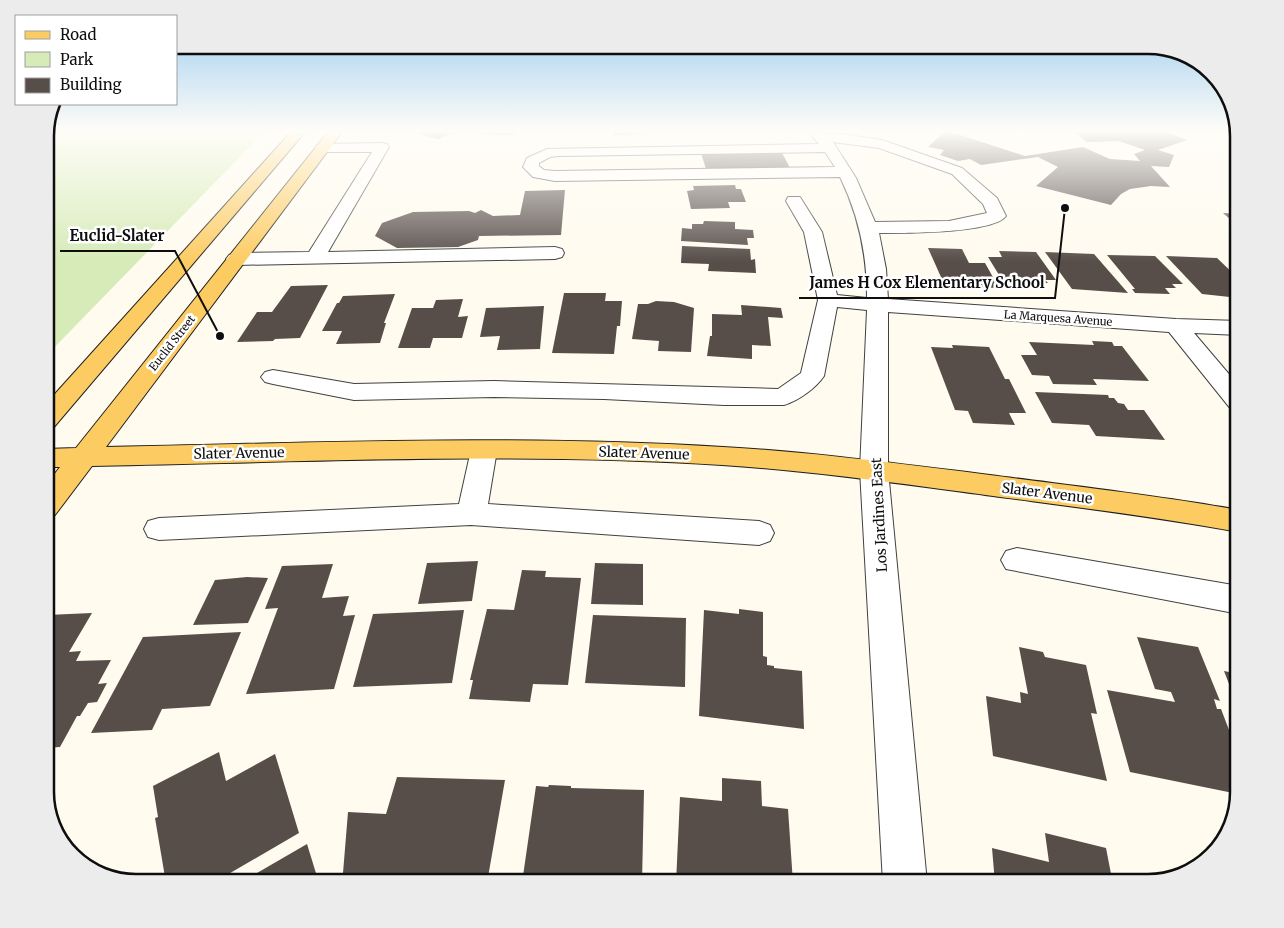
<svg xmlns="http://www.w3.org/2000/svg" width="1284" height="928" font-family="Merriweather,serif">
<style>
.green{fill:#d6ebb8}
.building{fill:#574e4a}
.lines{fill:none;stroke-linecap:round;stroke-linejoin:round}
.minor-casing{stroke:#414141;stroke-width:2}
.major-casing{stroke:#1f1f1f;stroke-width:2}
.minor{fill:#fff;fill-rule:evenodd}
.major{fill:#fccc63;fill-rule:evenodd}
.labels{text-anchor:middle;stroke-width:5;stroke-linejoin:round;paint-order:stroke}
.far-street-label{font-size:11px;fill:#0e0e0e;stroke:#fff}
.street-label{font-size:14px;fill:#0e0e0e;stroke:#fff}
.rim{fill:none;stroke:#0e0e0e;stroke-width:2.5}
.leader{fill:none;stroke:#0e0e0e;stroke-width:2}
.callout-dot{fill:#0e0e0e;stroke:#fff;stroke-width:2}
.callout-label{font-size:15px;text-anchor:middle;font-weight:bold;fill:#0e0e0e;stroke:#fff;stroke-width:5;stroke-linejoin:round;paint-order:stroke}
</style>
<rect width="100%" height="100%" fill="#fffbef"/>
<polygon class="green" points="45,132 264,132 45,357"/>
<g class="building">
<polygon points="413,132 454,132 438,139"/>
<polygon points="483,132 515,132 513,135 481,134"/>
<polygon points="613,132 642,132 642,134 614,135"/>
<polygon points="944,132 951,132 1025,156 1083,147 1110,159 1140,161 1134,154 1145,150 1119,141 1087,142 1074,132 1166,132 1187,140 1158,150 1174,155 1169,167 1151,166 1170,187 1151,186 1130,189 1121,194 1111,205 1036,186 1058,167 1038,157 981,165 970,159 958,161 940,155 944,150 928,147"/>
<polygon points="781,151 790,168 706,169 701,153"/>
<polygon points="735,185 736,189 741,189 746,202 728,202 730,208 691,209 687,191 694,190 693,186"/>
<polygon points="565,190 561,235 479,236 478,240 458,247 397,248 375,236 382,223 413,212 469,211 475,213 481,210 493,216 520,215 525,191"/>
<polygon points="1223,213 1239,214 1239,227"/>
<polygon points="704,221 735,222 735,229 753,230 754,238 747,238 748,245 681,241 682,228 692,229 692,224 703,224"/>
<polygon points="682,246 750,249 751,260 755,259 756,273 708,271 709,264 681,263"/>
<polygon points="928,248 962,249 969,263 985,263 999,288 945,286"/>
<polygon points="999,251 1036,252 1056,280 1045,280 1048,283 1036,283 1039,289 1007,288 988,257 1002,257"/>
<polygon points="1045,252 1094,254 1128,293 1072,289"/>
<polygon points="1107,255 1155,256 1183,284 1172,284 1176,288 1165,288 1170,294 1135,293 1132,289 1135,289"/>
<polygon points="1166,256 1217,258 1239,279 1239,298 1202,294"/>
<polygon points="328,285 300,338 275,339 273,341 237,342 257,312 272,312 291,286"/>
<polygon points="564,293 606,293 605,301 622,301 620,326 617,326 614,354 552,353"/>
<polygon points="395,294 384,323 386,323 380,343 336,344 342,331 322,331 337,303 339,303 343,296"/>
<polygon points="463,299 458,317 468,316 462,338 433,338 430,348 398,348 412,308 433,308 436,300"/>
<polygon points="656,301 674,302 694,308 691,352 658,351 659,341 632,339 638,304 648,304"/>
<polygon points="741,305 781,308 783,318 768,317 771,346 752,345 752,359 707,356 710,336 712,336 712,314 742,315"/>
<polygon points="544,306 540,349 497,350 500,336 480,337 486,308"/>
<polygon points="1092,341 1112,342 1114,346 1122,346 1149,381 1093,379 1097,385 1053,384 1049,376 1032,375 1021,355 1037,355 1029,342 1094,345"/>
<polygon points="952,345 989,347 1005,379 1009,379 1026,413 1009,413 1015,425 973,423 968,411 955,410 931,347 953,348"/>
<polygon points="1035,392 1108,395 1109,398 1114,398 1118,403 1124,404 1128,410 1144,410 1165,440 1096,436 1089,425 1052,423"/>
<polygon points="478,561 472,601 418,604 427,563"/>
<polygon points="595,563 643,564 643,605 591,604"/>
<polygon points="333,564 322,598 349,596 343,616 355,615 334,689 246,694 278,608 265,609 282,566"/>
<polygon points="522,570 546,571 545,577 581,578 568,685 533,684 530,702 469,699 473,680 470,680 487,609 514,610"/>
<polygon points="247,577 268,578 248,623 193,625 215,580"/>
<polygon points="739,609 763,612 763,656 767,657 767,665 774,666 774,668 802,671 804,729 699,716 704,610 739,614"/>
<polygon points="464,610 452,683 353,687 373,614"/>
<polygon points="92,613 69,652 81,651 76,661 111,660 98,684 107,683 97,702 88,703 80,716 77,716 60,747 45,748 45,617 47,615"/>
<polygon points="593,615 686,618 685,687 585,683"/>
<polygon points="241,632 210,706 162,709 152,730 91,733 143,637"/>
<polygon points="1137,637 1198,647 1220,701 1214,699 1217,709 1221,709 1239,756 1238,794 1130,772 1107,690 1175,702 1171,692 1155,689"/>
<polygon points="1019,647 1043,652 1045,657 1086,665 1097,714 1091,713 1107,781 993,756 986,696 1021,703 1020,692 1028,694"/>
<polygon points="1224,671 1239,674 1239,710"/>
<polygon points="219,752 226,781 275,754 299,833 213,883 166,883 155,818 158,817 153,786"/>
<polygon points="397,777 505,780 487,883 364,883 366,875 343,873 348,812 386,814"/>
<polygon points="722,778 761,781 762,806 788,809 793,883 676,883 680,797 722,801"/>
<polygon points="549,785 571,786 571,788 644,790 642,883 522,883 536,786 548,787"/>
<polygon points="1045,833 1106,848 1112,879 1125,883 995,883 992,848 1049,862"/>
<polygon points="307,844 319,883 240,883"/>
</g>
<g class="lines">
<defs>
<g id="minor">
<path d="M809 132H823L825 134H842L882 140 962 168 997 198 1006 216C993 234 901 233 879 233L886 269 888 299 1176 319 1239 321V335L1194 333 1239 386V410L1230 408 1169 332 888 312V470L927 883H883L860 470 867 310 837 307 824 376C816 388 798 401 784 405H724L604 399 494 397 354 400 273 384 265 382 261 377 265 372 273 370 354 384 494 381 778 389 801 373 818 300 804 232 786 201 788 197H800L822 232 837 295 867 298C867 254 859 216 840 177L555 181 533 177 523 167 527 158 547 149 819 144ZM833 142 879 148 952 174 983 204 987 213 949 221 875 222 856 178ZM825 152 835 167 555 171 544 170 539 166V163L550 157 558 156Z"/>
<polygon points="382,143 387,144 389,147 328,252 555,247 562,249 564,253 562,257 555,259 236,265 229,263 226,259 229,255 236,253 309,252 372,152 322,152 317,151 315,148 317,145 322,144"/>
<polygon points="484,441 494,444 497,450 488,504 759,521 770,525 774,533 770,541 759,545 471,525 159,540 148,537 144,529 148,521 159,518 459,504 471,450 474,444"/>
<polygon points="1017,548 1239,586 1239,614 1006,569 1001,560 1006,551"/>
</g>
<g id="major">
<polygon points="291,132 305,132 54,427 45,429 45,405"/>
<path d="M328 132H342L106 447C311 443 518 434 723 447 812 452 901 464 990 475 1073 486 1156 495 1239 510V532C1157 517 1075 507 993 496 903 484 813 471 722 465 513 452 302 462 92 466L55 515 45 518V486L60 467H45V449L76 448Z"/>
</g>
</defs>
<use href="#minor" class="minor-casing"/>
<use href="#major" class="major-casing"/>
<use href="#minor" class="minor"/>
<use href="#major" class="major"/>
</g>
<linearGradient id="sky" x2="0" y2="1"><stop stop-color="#93c7ee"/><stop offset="0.5" stop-color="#fffdf8"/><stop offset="1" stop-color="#fffdf8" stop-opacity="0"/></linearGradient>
<rect width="1284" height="262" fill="url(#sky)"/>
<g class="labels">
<g class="far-street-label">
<text transform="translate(1058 318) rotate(4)" y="4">La Marquesa Avenue</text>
<text transform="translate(172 343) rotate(-52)" y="4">Euclid Street</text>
</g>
<g class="street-label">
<text transform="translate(239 453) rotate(-1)" y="5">Slater Avenue</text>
<text transform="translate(644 453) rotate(2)" y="5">Slater Avenue</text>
<text transform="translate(1047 493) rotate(7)" y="5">Slater Avenue</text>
<text transform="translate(879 515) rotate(-93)" y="5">Los Jardines East</text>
</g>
</g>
<path d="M0 0H1284V928H0ZM136 54H1148A82 82 0 0 1 1230 136V792A82 82 0 0 1 1148 874H136A82 82 0 0 1 54 792V136A82 82 0 0 1 136 54Z" fill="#ececec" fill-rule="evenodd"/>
<path class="rim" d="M136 54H1148A82 82 0 0 1 1230 136V792A82 82 0 0 1 1148 874H136A82 82 0 0 1 54 792V136A82 82 0 0 1 136 54Z"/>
<path class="leader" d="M220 336L175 251H60M1065 208L1055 298H799"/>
<g class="callout-dot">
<circle cx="220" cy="336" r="5"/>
<circle cx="1065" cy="208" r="5"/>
</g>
<g class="callout-label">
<text x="117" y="241">Euclid-Slater</text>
<text x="927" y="288">James H Cox Elementary School</text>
</g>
<rect x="15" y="15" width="162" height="90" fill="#ffffff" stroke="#9f9f9f"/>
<rect x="25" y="31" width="25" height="8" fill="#fccc63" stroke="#9f9f9f"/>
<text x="60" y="40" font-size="15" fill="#0e0e0e">Road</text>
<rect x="25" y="52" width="25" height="15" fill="#d6ebb8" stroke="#9f9f9f"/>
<text x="60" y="65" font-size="15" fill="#0e0e0e">Park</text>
<rect x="25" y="78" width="25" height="15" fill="#574e4a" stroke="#9f9f9f"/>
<text x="60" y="90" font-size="15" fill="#0e0e0e">Building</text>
</svg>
